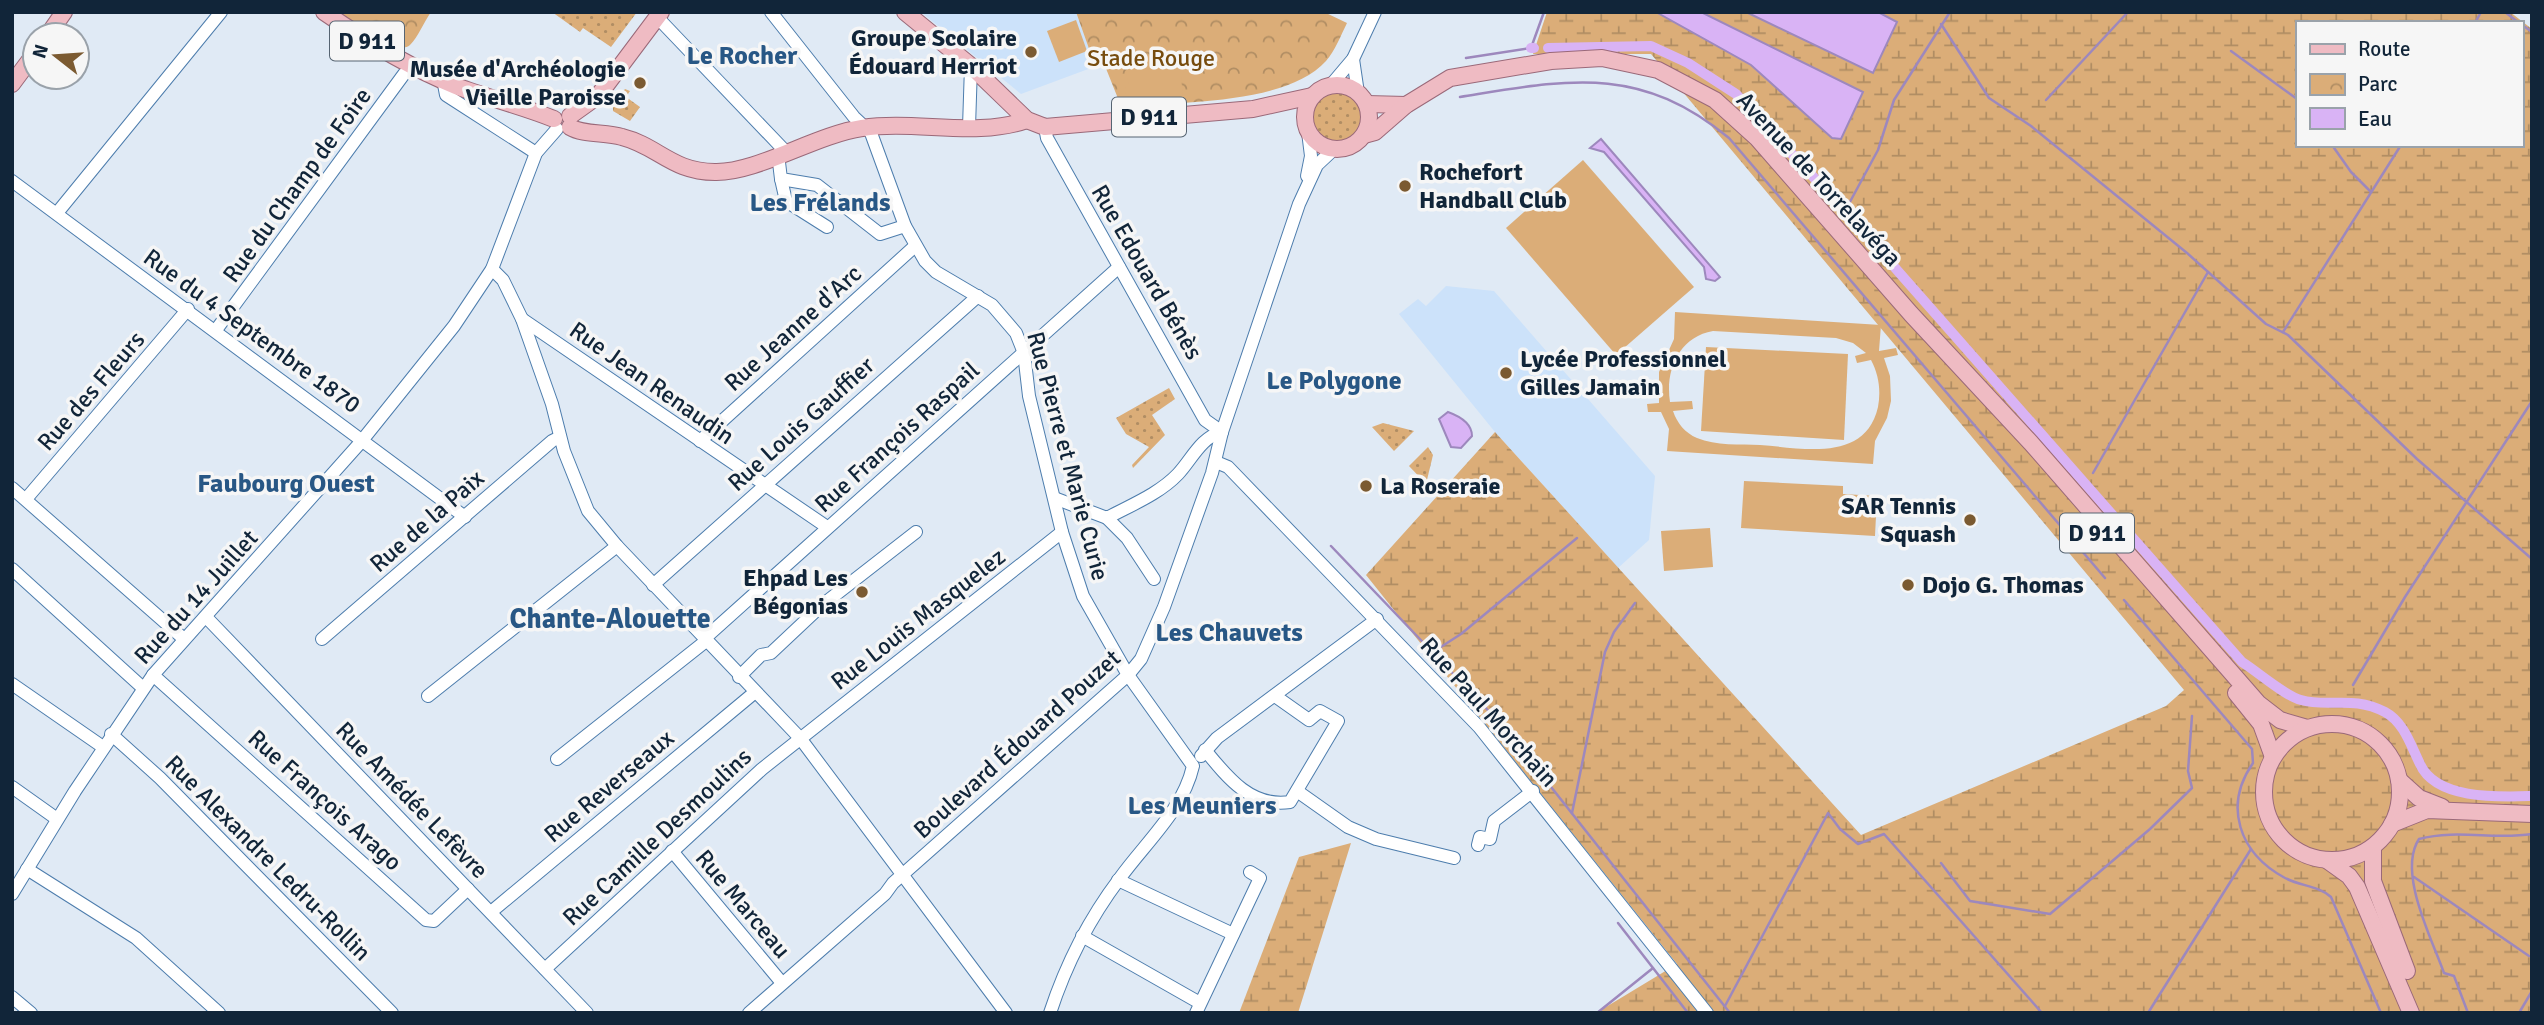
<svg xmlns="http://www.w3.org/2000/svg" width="2544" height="1025" font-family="Signika,sans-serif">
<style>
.built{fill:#cce2fa}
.grass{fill:url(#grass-dots)}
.wetland{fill:url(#wetland-marsh);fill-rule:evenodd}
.park{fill:url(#park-crowns)}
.pitch{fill:#dbad78;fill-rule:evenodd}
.water{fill:#d9b3f5;stroke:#9d88bd;stroke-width:2}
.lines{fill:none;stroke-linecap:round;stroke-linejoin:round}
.stream{stroke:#9d88bd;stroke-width:2.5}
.canal{stroke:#d9b3f5;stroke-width:10}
.minor-casing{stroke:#4d7dad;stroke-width:14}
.major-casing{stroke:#9a6979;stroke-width:18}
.minor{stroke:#fff;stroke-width:12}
.major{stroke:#efbbc3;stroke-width:16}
.poi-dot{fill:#7b5a31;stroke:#f6f6f6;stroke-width:2.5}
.labels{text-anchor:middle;stroke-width:7;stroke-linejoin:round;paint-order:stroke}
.shield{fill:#f6f6f6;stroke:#566472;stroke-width:2}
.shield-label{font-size:23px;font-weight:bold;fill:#112539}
.poi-label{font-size:24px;font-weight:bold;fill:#112539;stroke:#f6f6f6;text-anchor:end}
.park-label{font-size:24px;fill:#774c0e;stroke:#f6f6f6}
.street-label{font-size:24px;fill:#112539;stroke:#f6f6f6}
.neighbourhood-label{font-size:26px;font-weight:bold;fill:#285785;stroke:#f6f6f6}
.quarter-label{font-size:28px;font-weight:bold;fill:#285785;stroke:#f6f6f6}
</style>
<defs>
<pattern id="grass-dots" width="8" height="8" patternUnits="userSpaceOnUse" patternTransform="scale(1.75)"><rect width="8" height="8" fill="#dbad78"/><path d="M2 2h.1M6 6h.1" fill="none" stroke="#b08d63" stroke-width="1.8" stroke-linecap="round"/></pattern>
<pattern id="wetland-marsh" width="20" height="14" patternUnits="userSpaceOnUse" patternTransform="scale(1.75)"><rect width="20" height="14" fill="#dbad78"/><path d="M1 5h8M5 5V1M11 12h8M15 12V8" fill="none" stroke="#b08d63"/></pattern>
<pattern id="park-crowns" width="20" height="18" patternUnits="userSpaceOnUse" patternTransform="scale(1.75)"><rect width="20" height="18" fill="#dbad78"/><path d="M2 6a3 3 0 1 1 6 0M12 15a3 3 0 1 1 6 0" fill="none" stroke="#b08d63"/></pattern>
</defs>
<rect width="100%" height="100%" fill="#e0eaf5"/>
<g class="built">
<polygon points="921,12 1076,12 1093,60 1091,68 1021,94"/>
<polygon points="1446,286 1494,291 1655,476 1649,540 1618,568 1495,432 1399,314 1418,299 1426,306"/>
</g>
<g class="grass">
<polygon points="552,12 637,12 611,47 583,28 580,32"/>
<circle cx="1338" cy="116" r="28"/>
<polygon points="625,89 630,91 626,97 640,107 630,121 613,111 613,104"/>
<polygon points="1169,388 1175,399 1152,415 1165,435 1133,468 1132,465 1149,447 1126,434 1116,418"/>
<polygon points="1383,423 1414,431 1394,451 1372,427"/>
<polygon points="1428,447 1433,455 1426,484 1409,466"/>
</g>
<g class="wetland">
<path d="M1547 12H2510L2532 29V1013H1596L1677 964 1366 575 1495 432 1861 835 2166 706 2184 690 1651 54H1533ZM2297 23H2521V145H2297Z"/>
<polygon points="1351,843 1298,1013 1239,1013 1299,857"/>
</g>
<g class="park">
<path d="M338 12H431C424 22 418 37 410 45 396 58 351 21 338 12Z"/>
<path d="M1076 12H1324L1347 23C1341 35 1335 51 1326 61 1287 105 1176 102 1121 106L1101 56 1093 60Z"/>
</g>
<g class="pitch">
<polygon points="1076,20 1087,51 1059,62 1047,31"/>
<polygon points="1178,50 1185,52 1189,69 1181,77 1183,96 1127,101 1125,87 1129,85 1126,73 1130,60"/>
<polygon points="1583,160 1694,287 1616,355 1506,228"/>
<path d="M1675 312 1881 325 1879 351 1896 348 1898 355 1884 358 1890 376 1891 401 1887 418 1875 441 1873 464 1667 451 1669 429 1661 412H1648L1647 404 1659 403V372L1674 339ZM1713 331 1836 338 1853 343 1866 353 1855 356 1857 363 1871 360C1879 375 1881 391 1878 407 1865 463 1803 448 1760 445 1740 444 1716 446 1697 438 1685 433 1677 423 1673 411L1693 409 1692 401 1670 402C1665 370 1679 337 1713 331Z"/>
<polygon points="1706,347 1848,354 1844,440 1701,431"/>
<polygon points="1744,481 1843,486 1843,494 1877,496 1875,536 1741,528"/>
<polygon points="1710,528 1713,567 1664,571 1661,531"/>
</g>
<g class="water">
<polygon points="1656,12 1701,12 1863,92 1841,139 1832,138 1751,65"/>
<polygon points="1746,12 1878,12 1897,22 1873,73"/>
<polygon points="1601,139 1720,277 1715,281 1706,279 1704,267 1604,152 1590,148"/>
<path d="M1448 412C1459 416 1472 423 1472 436L1461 448 1451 447 1439 419Z"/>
</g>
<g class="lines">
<g class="stream">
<polyline points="2505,12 2519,23"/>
<polyline points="2475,23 2481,12"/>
<polyline points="1941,24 1989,98 2031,126 2187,253 2266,324 2288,335 2417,459 2532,559"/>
<polyline points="2521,24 2532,32"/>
<polyline points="2231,51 2297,99"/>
<polyline points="1466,58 1531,48 1544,12"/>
<path d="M1460 97C1567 80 1638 63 1729 138L2105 578"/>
<polyline points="2046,100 2128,12"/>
<polyline points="2332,145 2351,172 2371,192"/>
<polyline points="1845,211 1878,150 1894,100 1950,12"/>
<polyline points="2283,332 2401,145"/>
<polyline points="2093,473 2208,272"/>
<polyline points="1331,546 1502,725 1730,1013"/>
<path d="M2124 600 2252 749 2253 763C2223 806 2239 853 2285 878 2300 886 2319 886 2331 897L2381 1013"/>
<polyline points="1433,652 1461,634 1577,538"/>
<polyline points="2353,685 2405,597 2532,401"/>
<polyline points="1572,813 1605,652 1614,632 1635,603"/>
<polyline points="1941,863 1970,901 2050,914 2150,829 2192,788 2188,771 2192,716"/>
<polyline points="2414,877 2529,956"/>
<polyline points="1618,923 1688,1013"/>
<polyline points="1725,1006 1828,813 1840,829 1858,844 1884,834 2042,1013"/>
<polyline points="1597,1013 1653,968"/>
<polyline points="2148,1013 2251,849"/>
<path d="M2468 1013 2454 976 2444 973C2432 939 2397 872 2419 839 2457 829 2494 840 2532 834"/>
<polyline points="2519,1013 2532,991"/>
</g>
<g class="canal">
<polyline points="1531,48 1534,48"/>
<path d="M1548 48 1651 46 1688 63 1736 94 1845 211 2242 662C2258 672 2285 696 2301 700 2329 708 2352 695 2385 712 2404 722 2411 746 2420 764 2436 800 2499 797 2532 796"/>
</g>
<defs>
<g id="minor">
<path d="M771 12 854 117 871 133 905 226 925 261 936 272 992 305 1016 333 1024 353 1029 396 1062 532 1083 596 1128 675 1193 766C1183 810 1146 842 1120 878 1089 919 1066 964 1050 1013"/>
<polyline points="657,17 785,151"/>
<polyline points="1353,59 1358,93"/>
<polyline points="443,79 446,95 536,153"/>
<polyline points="1331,85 1353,59 1375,12"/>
<polyline points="969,127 971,66"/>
<polyline points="1045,127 1047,138 1205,420 1222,432"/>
<polyline points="778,154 781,179 817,185 880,234 905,226"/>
<polyline points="1307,176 1311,156 1308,132"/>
<polyline points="781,179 786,201 827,227"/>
<polyline points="12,181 465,517"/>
<polyline points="57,213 221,12"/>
<polyline points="492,269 503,280 522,319 552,404 564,451 588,511 617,546 800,738 1006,1013"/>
<polyline points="522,319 827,527"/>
<polyline points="216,330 404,74 413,67"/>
<polyline points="700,441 914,247"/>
<polyline points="1216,462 1228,467 1479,727 1707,1013"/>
<polyline points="12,488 184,639"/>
<polyline points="26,499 188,309"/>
<path d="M1057 499 1107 518C1131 505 1159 494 1178 474 1192 459 1201 437 1222 432"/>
<polyline points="1107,518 1127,538 1154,579"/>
<polyline points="12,569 143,688"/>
<polyline points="653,585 978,296"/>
<polyline points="206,617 587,1013"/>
<polyline points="322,639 552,441 560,437"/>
<polyline points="704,639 1119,267"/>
<polyline points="153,675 426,920 434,921 468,889"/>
<polyline points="739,677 761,655 771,653 821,606 916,532"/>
<polyline points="12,684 103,747"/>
<polyline points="428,696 617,546"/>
<polyline points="111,734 160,778 392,1013"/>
<path d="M1205 750C1227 777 1251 808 1290 802L1338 721 1320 711 1309 720 1275 696"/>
<polyline points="1201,756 1217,738 1377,619"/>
<polyline points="557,759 706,641"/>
<polyline points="12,787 57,819"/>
<polyline points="1297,791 1348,827 1376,839 1454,858"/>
<polyline points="1478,845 1480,837 1490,839 1494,821 1533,791"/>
<polyline points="672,851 782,983"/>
<polyline points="27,869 136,938 219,1013"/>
<polyline points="1118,880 1233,934"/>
<polyline points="12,894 75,791 153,675 360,443 454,326 492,269 536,153 557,129"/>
<polyline points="491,912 754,693"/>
<polyline points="1082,936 1200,1003"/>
<polyline points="545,969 762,769 1062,532"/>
<polyline points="12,997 31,1013"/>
<polyline points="749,1013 885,894 893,883 1128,675 1141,659 1164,607 1212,473 1222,432 1299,204 1317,165 1333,150"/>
<polyline points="1196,1013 1260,878 1250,872"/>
</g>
<g id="major">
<path d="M324 12C366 41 408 67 456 86 488 98 522 106 554 119"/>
<polyline points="905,12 971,66 1027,120 1045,127 1253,109 1312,96"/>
<polyline points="48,35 64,12"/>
<polyline points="12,84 35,53"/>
<circle cx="1337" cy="117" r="32"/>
<polyline points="1367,104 1406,105"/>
<polyline points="570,116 598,96 661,12"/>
<path d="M570 127C583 135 606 132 622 137 658 146 672 172 715 172 757 173 815 135 862 128 916 120 976 138 1027 120"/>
<polyline points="1364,135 1375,132 1406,105 1450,78 1551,61 1602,58 1658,70 1715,100 1757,138 1911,314 2031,443 2258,703 2280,720 2307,728"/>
<polyline points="2236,693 2261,724 2273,757"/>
<circle cx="2332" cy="792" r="68"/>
<polyline points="2399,780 2419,798 2442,807"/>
<polyline points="2392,824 2427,810 2532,814"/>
<polyline points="2373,847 2373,881 2407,971"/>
<polyline points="2328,861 2349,876 2357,887 2411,1013"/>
</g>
</defs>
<use href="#minor" class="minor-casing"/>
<use href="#major" class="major-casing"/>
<use href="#minor" class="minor"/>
<use href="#major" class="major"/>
</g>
<g class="poi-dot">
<circle cx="1031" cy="52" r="7"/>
<circle cx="640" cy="83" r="7"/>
<circle cx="1405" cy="186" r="7"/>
<circle cx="1506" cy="373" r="7"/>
<circle cx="1366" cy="486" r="7"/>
<circle cx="1970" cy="520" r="7"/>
<circle cx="1908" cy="585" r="7"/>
<circle cx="862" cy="592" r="7"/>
</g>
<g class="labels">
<g class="shield">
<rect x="330" y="21.5" width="74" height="39" rx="5"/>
<rect x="1112" y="97.5" width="74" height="39" rx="5"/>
<rect x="2060" y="513.5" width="74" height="39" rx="5"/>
</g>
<g class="shield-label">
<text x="367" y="49">D 911</text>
<text x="1149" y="125">D 911</text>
<text x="2097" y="541">D 911</text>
</g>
<g class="poi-label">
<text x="1017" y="46">Groupe Scolaire<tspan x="1017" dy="28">Édouard Herriot</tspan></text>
<text x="626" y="77">Musée d'Archéologie<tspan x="626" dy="28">Vieille Paroisse</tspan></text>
<text x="1419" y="180" text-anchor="start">Rochefort<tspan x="1419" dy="28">Handball Club</tspan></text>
<text x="1520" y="367" text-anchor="start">Lycée Professionnel<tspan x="1520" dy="28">Gilles Jamain</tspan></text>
<text x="1380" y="494" text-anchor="start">La Roseraie</text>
<text x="1956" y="514">SAR Tennis<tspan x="1956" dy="28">Squash</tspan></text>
<text x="848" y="586">Ehpad Les<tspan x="848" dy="28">Bégonias</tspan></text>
<text x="1922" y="593" text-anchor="start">Dojo G. Thomas</text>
</g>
<g class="park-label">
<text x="1151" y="66">Stade Rouge</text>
</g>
<g class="street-label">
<text transform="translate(1819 179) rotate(47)" y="8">Avenue de Torrelavéga</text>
<text transform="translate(297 185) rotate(-54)" y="8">Rue du Champ de Foire</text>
<text transform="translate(1147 272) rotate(60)" y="8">Rue Edouard Bénès</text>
<text transform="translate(793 328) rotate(-42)" y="8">Rue Jeanne d'Arc</text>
<text transform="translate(252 331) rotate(36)" y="8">Rue du 4 Septembre 1870</text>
<text transform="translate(652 383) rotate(35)" y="8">Rue Jean Renaudin</text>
<text transform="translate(91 391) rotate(-49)" y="8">Rue des Fleurs</text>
<text transform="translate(801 424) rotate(-42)" y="8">Rue Louis Gauffier</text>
<text transform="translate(897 437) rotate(-42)" y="8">Rue François Raspail</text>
<text transform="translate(1068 456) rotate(75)" y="8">Rue Pierre et Marie Curie</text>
<text transform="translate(427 521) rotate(-41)" y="8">Rue de la Paix</text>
<text transform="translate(196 597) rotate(-48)" y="8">Rue du 14 Juillet</text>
<text transform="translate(918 619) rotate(-38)" y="8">Rue Louis Masquelez</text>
<text transform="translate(1489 712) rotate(48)" y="8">Rue Paul Morchain</text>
<text transform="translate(1017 744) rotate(-42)" y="8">Boulevard Édouard Pouzet</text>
<text transform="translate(609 786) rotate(-40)" y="8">Rue Reverseaux</text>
<text transform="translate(325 800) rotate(42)" y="8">Rue François Arago</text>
<text transform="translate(412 800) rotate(46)" y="8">Rue Amédée Lefèvre</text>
<text transform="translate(657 837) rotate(-43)" y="8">Rue Camille Desmoulins</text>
<text transform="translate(268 858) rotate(45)" y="8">Rue Alexandre Ledru-Rollin</text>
<text transform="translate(743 904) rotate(50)" y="8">Rue Marceau</text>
</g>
<g class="neighbourhood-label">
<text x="742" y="64">Le Rocher</text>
<text x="820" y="211">Les Frélands</text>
<text x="1334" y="389">Le Polygone</text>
<text x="286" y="492">Faubourg Ouest</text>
<text x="1229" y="641">Les Chauvets</text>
<text x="1202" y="814">Les Meuniers</text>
</g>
<g class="quarter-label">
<text x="610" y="628">Chante-Alouette</text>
</g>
</g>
<rect width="2544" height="1025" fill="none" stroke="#112539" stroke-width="28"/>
<rect x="2296" y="21" width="228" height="126" fill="#f6f6f6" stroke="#9aa2aa" stroke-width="2"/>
<rect x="2310" y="44" width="35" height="10" fill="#efbbc3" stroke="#9aa2aa" stroke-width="2"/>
<text x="2358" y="56" font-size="21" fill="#112539">Route</text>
<rect x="2310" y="74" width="35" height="21" fill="url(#park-crowns)" stroke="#9aa2aa" stroke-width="2"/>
<text x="2358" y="91" font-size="21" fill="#112539">Parc</text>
<rect x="2310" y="108" width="35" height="21" fill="#d9b3f5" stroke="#9aa2aa" stroke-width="2"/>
<text x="2358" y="126" font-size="21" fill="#112539">Eau</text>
<g transform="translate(56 56) rotate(287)"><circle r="33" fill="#f6f6f6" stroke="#9aa2aa" stroke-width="2"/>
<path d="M0-5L12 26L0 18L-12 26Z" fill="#7b5a31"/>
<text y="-10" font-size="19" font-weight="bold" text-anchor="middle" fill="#112539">N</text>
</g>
</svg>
